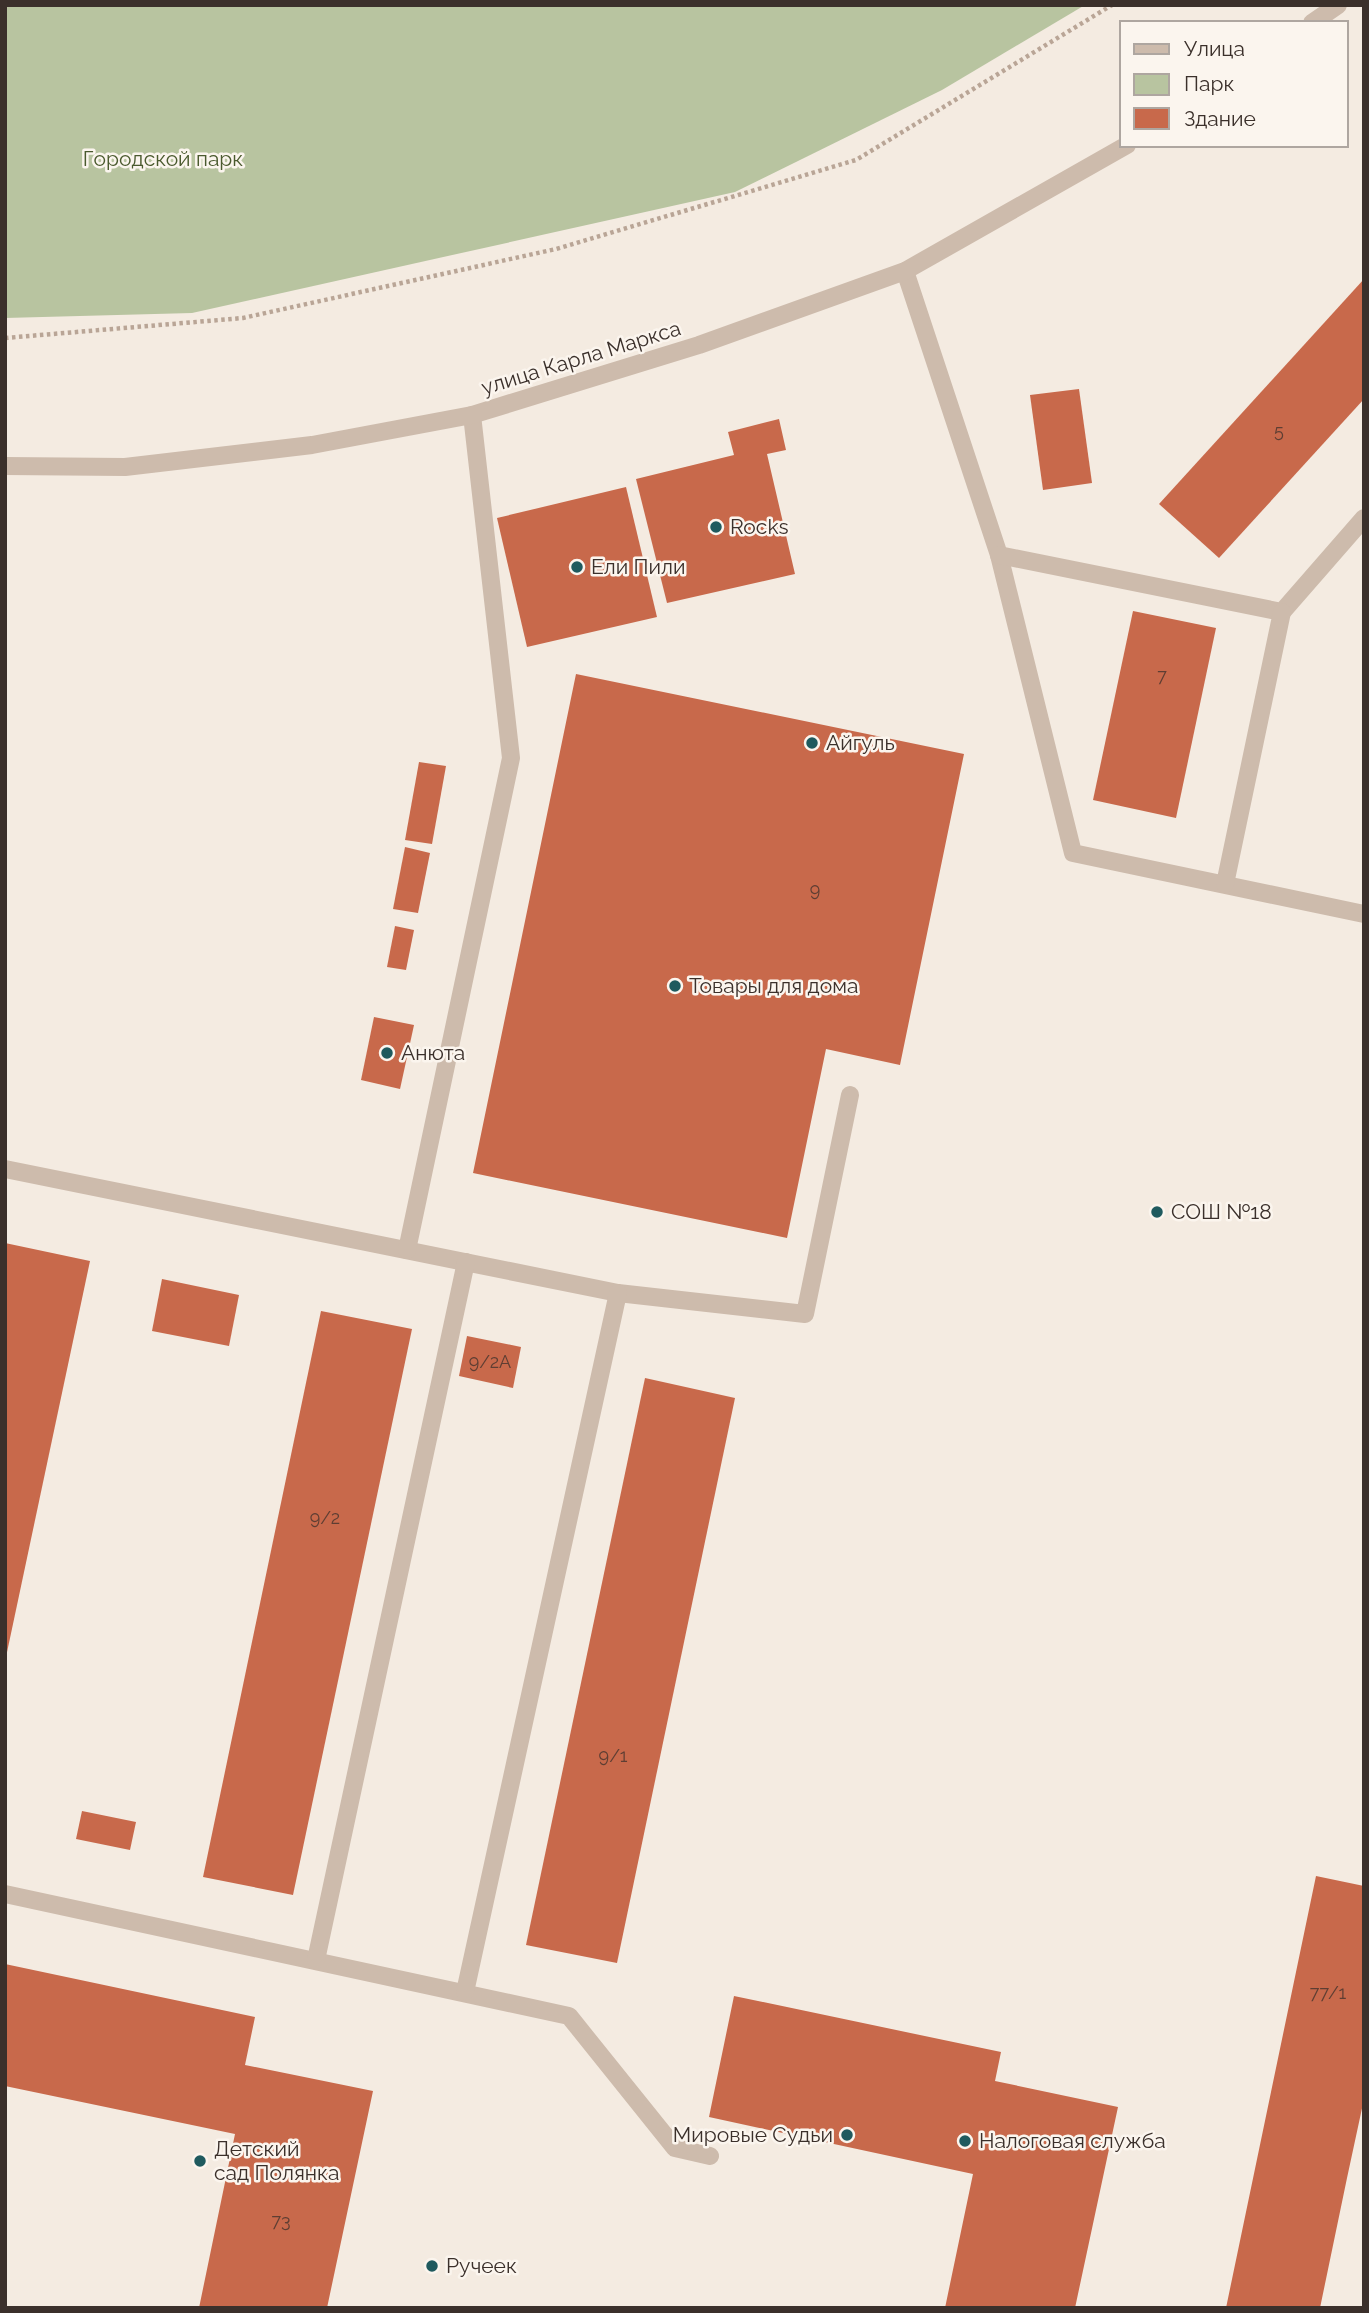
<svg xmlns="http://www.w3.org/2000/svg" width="1369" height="2313" font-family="Raleway,sans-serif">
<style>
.green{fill:#b8c4a0}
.building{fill:#c8694b}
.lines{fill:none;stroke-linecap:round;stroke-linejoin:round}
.path{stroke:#b9a596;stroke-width:4.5;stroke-dasharray:3.5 3.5;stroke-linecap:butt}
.lane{stroke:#cdbbac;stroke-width:18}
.street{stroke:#cdbbac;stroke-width:18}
.poi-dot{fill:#1f5a5e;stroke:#fbf5ee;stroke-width:2.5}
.labels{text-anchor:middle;stroke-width:5;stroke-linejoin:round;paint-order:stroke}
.number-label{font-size:18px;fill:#5e3e33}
.park-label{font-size:21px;fill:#4a5a2e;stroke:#fbf5ee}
.street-label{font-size:21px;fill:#3b302b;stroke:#fbf5ee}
.poi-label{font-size:21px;fill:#3b302b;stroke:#fbf5ee;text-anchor:start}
</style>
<rect width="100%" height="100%" fill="#f4ebe1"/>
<polygon class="green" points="5,5 1085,5 942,90 735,192 192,313 5,318"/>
<g class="building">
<polygon points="1364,279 1364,399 1219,558 1159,504"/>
<polygon points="1079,389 1092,483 1043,490 1030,395"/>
<polygon points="779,419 786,450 767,454 795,574 667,603 636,479 734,455 728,432"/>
<polygon points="626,487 657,617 527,647 497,518"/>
<polygon points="1133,611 1216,628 1176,818 1093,800"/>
<polygon points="576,674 964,754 900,1065 826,1049 787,1238 473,1173"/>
<polygon points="419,762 446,766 432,844 405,840"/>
<polygon points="405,847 430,853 418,913 393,909"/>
<polygon points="395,926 414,930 406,970 387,967"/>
<polygon points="374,1017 414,1025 400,1089 361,1080"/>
<polygon points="5,1243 90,1261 6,1657 5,1657"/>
<polygon points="162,1279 239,1295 229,1346 152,1331"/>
<polygon points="321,1311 412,1329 293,1895 203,1877"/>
<polygon points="467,1336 521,1347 513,1388 459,1376"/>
<polygon points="645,1378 735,1398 617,1963 526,1945"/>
<polygon points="82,1811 136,1822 130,1850 76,1839"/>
<polygon points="1316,1876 1364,1886 1364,2099 1347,2178 1320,2308 1226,2308"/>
<polygon points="5,1964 255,2017 245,2065 373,2091 327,2308 199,2308 235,2134 5,2086"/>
<polygon points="734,1996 1001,2052 995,2081 1118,2107 1075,2308 945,2308 973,2174 709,2117"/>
</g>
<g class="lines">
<polyline class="path" points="5,338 243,318 556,249 856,160 1112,5"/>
<g class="lane">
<polyline points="905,271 999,555 1073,853 1364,914"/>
<polyline points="999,555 1282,612 1364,518"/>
<polyline points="1225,884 1282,612"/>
<polyline points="5,1169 618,1293 805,1314 850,1095"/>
<polyline points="407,1250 511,758 472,415"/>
<polyline points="5,1894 569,2016 675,2148 710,2156"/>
<polyline points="316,1960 466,1262"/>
<polyline points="465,1992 618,1293"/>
</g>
<g class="street">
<polyline points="1312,23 1338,5"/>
<polyline points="5,466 125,467 312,445 472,415 699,345 905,271 1127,145"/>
</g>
</g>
<g class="poi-dot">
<circle cx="716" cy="527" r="7"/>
<circle cx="577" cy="567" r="7"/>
<circle cx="812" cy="743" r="7"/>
<circle cx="675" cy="986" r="7"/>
<circle cx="387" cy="1053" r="7"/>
<circle cx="1157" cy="1212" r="7"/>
<circle cx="847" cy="2135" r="7"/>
<circle cx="965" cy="2141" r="7"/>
<circle cx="200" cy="2161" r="7"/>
<circle cx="432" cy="2266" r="7"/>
</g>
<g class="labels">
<g class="number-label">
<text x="1279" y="437">5</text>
<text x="1162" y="682">7</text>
<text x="815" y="896">9</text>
<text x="490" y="1368">9/2А</text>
<text x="325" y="1524">9/2</text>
<text x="613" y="1762">9/1</text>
<text x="1328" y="1999">77/1</text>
<text x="281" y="2227">73</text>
</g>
<g class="park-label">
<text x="163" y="166">Городской парк</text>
</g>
<g class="street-label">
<text transform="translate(581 358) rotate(-17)" y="7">улица Карла Маркса</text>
</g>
<g class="poi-label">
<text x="730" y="534">Rocks</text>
<text x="591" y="574">Ели Пили</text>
<text x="826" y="750">Айгуль</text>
<text x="689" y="993">Товары для дома</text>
<text x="401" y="1060">Анюта</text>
<text x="1171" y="1219">СОШ №18</text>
<text x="833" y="2142" text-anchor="end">Мировые Судьи</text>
<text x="979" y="2148">Налоговая служба</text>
<text x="214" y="2156">Детский<tspan x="214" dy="24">сад Полянка</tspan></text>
<text x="446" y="2273">Ручеек</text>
</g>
</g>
<rect width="1369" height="2313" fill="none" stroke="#3b302b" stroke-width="14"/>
<rect x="1120" y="21" width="228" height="126" fill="#fbf5ee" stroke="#aea6a0" stroke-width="2"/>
<rect x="1134" y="44" width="35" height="10" fill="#cdbbac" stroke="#aea6a0" stroke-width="2"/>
<text x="1184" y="56" font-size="21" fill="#3b302b">Улица</text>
<rect x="1134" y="74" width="35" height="21" fill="#b8c4a0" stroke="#aea6a0" stroke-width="2"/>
<text x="1184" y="91" font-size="21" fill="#3b302b">Парк</text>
<rect x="1134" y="108" width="35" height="21" fill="#c8694b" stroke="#aea6a0" stroke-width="2"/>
<text x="1184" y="126" font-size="21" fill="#3b302b">Здание</text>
</svg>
